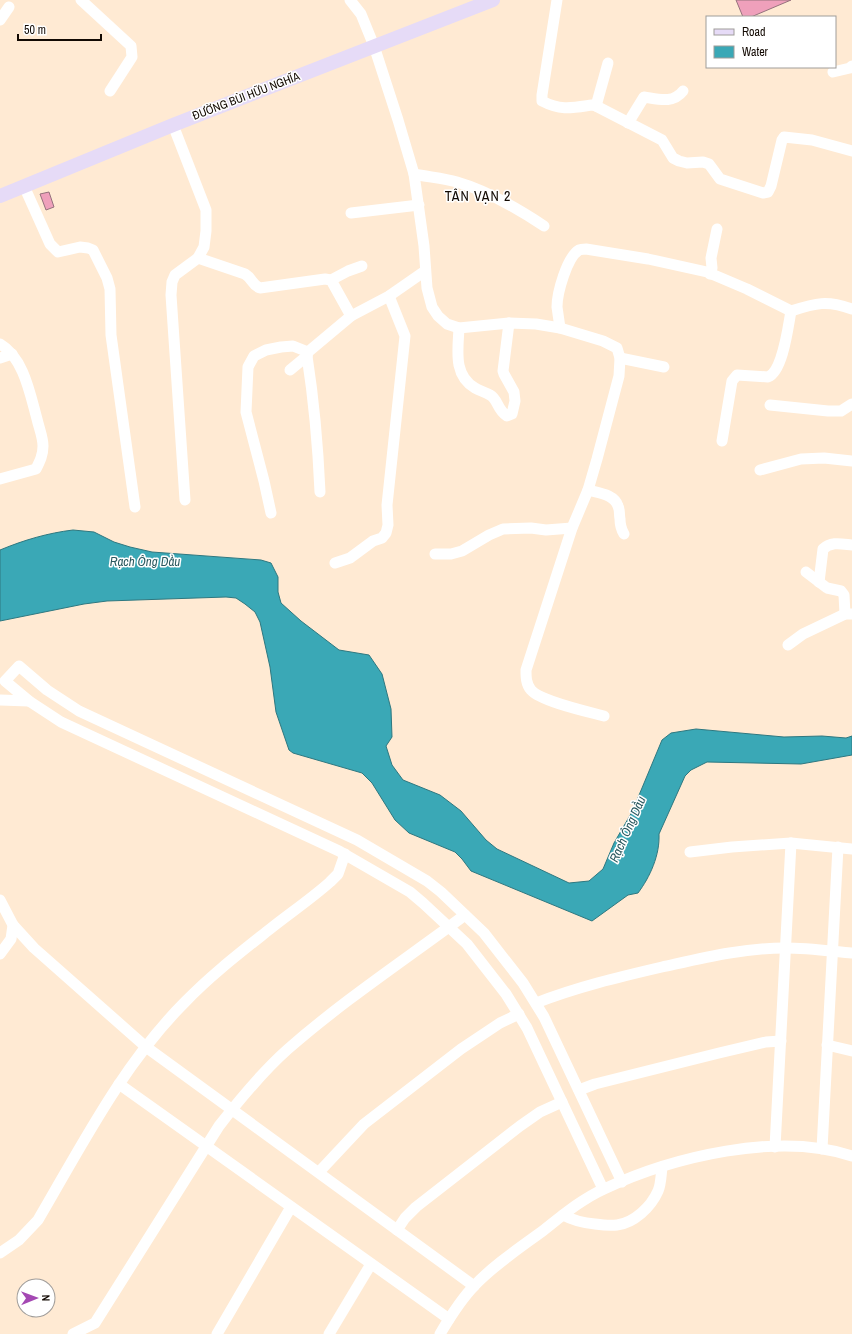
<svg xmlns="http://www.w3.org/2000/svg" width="852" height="1334" font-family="'Archivo Narrow',sans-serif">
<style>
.water{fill:#3aa8b6;stroke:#2e7880}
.building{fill:#efa0bb;stroke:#95727d}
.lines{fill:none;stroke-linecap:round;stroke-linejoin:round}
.minor{stroke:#fff;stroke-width:11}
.major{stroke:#e6dbf7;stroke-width:14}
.labels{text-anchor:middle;stroke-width:3;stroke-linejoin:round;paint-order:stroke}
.street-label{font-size:12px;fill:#120902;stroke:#fff}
.water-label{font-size:13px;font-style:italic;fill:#2b595f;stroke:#fff}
.quarter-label{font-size:14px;letter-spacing:1px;fill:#120902;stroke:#fff}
</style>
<rect width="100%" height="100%" fill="#ffead3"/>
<path class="water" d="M73 530 94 532 114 542 130 547 152 552 261 560 271 563 278 577V592L281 603 301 621 339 650 369 655 382 674 391 709 392 737 386 746 392 765 403 780 440 795 461 811 486 840 497 849 569 883 589 881 603 869 614 843 632 812 662 740 671 733 696 729 784 737 822 736 846 738 852 736V755L801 764 707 762 691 770 685 776 659 834C660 855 650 877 638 893L628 895 592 921 471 871 462 859 455 852 409 833 395 820 372 783 362 773 293 753 289 750 276 712 270 667 260 622 255 612 245 604 236 598 226 597 107 601 84 604 0 621V550C24 540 48 533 73 530Z"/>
<g class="building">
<polygon points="736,0 791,0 751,17 743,17"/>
<polygon points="49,192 54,207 46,210 40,194"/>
</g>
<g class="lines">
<g class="minor">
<polyline points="81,0 131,46 132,57 110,91"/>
<path d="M350 0 361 14 374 46 398 120 414 174 424 246 427 288 432 307 438 316 447 324 459 328 509 323 536 324 560 328 603 341 617 348 620 358 619 376 597 459 588 490 572 528 526 670C526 677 526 684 531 690 540 701 589 712 604 716"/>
<path d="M557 0 542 95V101C561 111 572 108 592 105L596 106 662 140 673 158 679 161 687 163 703 162 709 164 720 179 763 193 768 192 771 186 782 140 784 137 812 140 852 151"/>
<polyline points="0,20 9,7"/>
<polyline points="833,72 850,68 852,66"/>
<polyline points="596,106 608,63"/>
<path d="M628 123 644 97C658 99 673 104 683 91"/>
<polyline points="173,125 206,210 206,231 204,247 198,258 175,275 172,282 171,295 185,500"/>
<path d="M414 174C428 177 443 178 457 182 488 191 517 208 544 226"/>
<polyline points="24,186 50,244 58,252 80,247 88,248 93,250 107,278 110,289 111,335 135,507"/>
<polyline points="351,213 419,205"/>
<path d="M198 258 245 274C253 279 251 284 260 288L325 279 331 280 351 316"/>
<polyline points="710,274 712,268 711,258 717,229"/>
<polyline points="331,280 348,271 362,266"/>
<path d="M459 328C458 350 453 375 475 388 480 391 485 392 490 395 498 399 497 410 507 416L512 414 515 401 514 392 504 374 503 371 509 323"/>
<path d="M560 328C559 321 558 314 557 307 557 293 567 257 579 250 581 249 583 249 586 249L648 259 707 272 747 289 791 311C816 303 827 300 852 309"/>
<path d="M0 344C24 358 30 394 37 419 39 428 43 437 43 446 43 455 40 461 36 469L0 479"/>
<path d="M307 356C314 401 318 446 320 492"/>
<polyline points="0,358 12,354"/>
<polyline points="620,358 664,367"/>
<polyline points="290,370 307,356 308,352 351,316 389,296 425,271"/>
<polyline points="770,405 828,411 841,411 852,404"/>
<path d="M722 441 732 381 737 375 768 377C783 371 788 327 791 311"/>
<polyline points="760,470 801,459 824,458 852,461"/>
<path d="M588 490C598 493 614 494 618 506 620 510 619 514 620 519 620 524 621 529 624 534"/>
<polyline points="271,513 264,481 246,412 248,367 254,356 266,350 281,347 293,346 308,352"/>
<polyline points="435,554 451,554 462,551 489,535 503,529 531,528 546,530 572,528"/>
<polyline points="335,563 350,558 373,541 382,538 386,533 388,525 387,505 405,336 389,296"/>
<polyline points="806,572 827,588 841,591 844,595 845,614"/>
<path d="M819 582 823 549C831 541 842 544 852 545"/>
<polyline points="788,645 803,634 845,614 852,614"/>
<polyline points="0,700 29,701"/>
<polyline points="690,852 732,847 791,843 852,849"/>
<polyline points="0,900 13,925 11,939 0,954"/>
<polyline points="13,925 34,948 146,1047 474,1286"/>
<path d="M536 1003C577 987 619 977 662 967 703 958 743 948 785 948 807 948 830 951 852 953"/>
<polyline points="827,1045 852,1051"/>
<polyline points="119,1084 449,1319"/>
<polyline points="579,1090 595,1084 719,1053 766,1042 781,1041"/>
<polyline points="775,1147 791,843"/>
<polyline points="822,1149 838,847"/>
<polyline points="319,1172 364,1124 461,1049 500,1023 519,1014"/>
<polyline points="603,1189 527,1028 506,994 467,944 423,903 410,892 339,851 61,722 29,701 5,681 19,666 47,690 79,711 357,840 427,881 441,892 484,933 523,983 544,1017 622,1182"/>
<path d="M563 1215C574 1221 583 1223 595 1224 602 1225 610 1226 617 1225 634 1223 651 1207 658 1191 661 1185 661 1175 662 1167"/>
<polyline points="397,1230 405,1218 416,1207 520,1126 540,1112 562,1102"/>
<path d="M0 1253 19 1240 38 1220C82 1145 123 1064 185 1002 211 975 241 952 270 929 290 913 311 899 330 882L338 874 345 854"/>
<path d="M73 1334 95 1323 219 1126C240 1099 262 1072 288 1049 344 1000 406 959 465 915"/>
<polyline points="217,1334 291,1207"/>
<polyline points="329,1334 371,1264"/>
<path d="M440 1334C450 1317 461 1299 475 1285 495 1264 521 1247 544 1230 563 1215 582 1199 604 1189 672 1157 779 1131 852 1156"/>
</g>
<polyline class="major" points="0,196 173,125 493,0"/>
</g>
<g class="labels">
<g class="street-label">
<text transform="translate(246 96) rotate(-21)" y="4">ĐƯỜNG BÙI HỮU NGHĨA</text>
</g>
<g class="water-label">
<text x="145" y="566">Rạch Ông Dầu</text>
<text transform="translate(627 829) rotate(-66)" y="5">Rạch Ông Dầu</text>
</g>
<g class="quarter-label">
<text x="478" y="201">TÂN VẠN 2</text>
</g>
</g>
<rect x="706" y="16" width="130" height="52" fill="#ffffff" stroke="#a09d9a"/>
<rect x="714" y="29" width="20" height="6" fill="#e6dbf7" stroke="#a09d9a"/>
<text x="742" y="36" font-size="12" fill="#120902">Road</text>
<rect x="714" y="46" width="20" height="12" fill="#3aa8b6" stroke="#a09d9a"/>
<text x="742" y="56" font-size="12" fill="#120902">Water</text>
<g transform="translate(36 1298) rotate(89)"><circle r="19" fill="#ffffff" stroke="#a09d9a"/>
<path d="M0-3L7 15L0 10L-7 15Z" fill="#a448b3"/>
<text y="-6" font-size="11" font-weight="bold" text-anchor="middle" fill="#120902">N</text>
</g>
<path d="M18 34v6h83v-6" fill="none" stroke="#120902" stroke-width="2"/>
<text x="24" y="34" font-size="12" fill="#120902" stroke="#ffffff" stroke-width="3" paint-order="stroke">50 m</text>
</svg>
